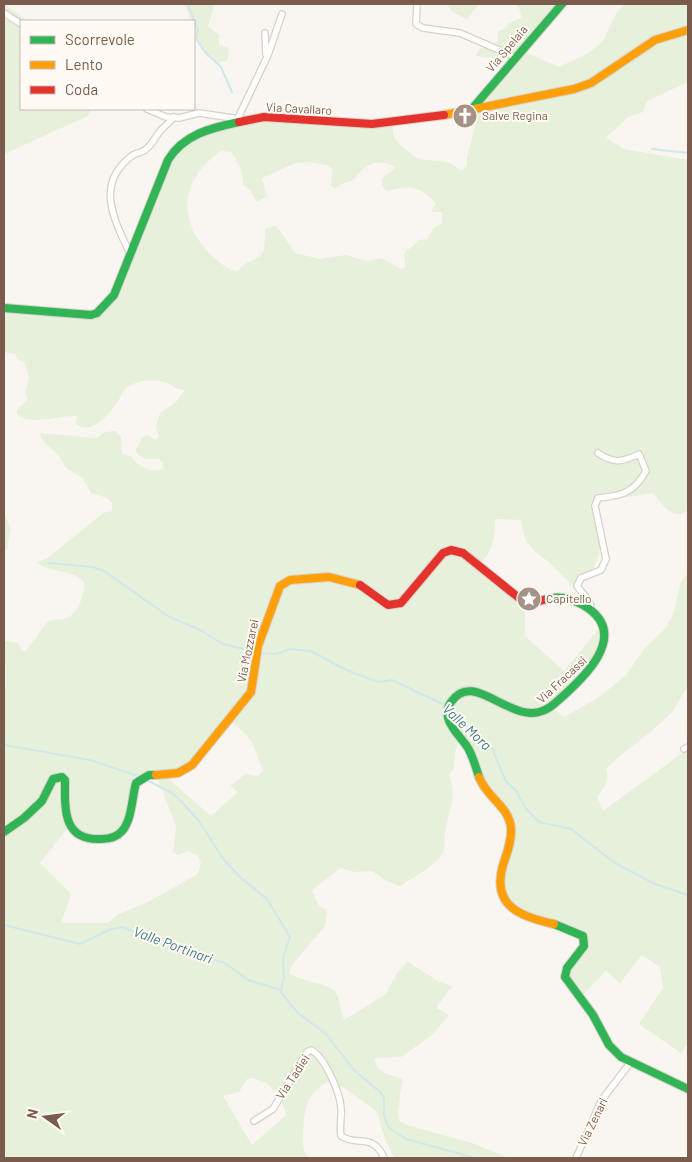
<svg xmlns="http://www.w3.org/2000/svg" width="692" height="1162" font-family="Barlow,sans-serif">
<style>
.green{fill:#e7f0db;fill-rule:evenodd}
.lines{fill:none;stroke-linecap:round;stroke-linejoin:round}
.stream{stroke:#d0e8ea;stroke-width:2}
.street-casing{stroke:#d7d1cb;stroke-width:8}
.fast-casing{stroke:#d9d2cb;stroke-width:10}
.slow-casing{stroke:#d9d2cb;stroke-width:10}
.jam-casing{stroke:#d9d2cb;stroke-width:10}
.street{stroke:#fefefd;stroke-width:5.5}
.fast{stroke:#30b455;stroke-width:8}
.slow{stroke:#ff9f0a;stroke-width:8}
.jam{stroke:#e5322d;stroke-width:8}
.labels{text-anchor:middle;stroke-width:4;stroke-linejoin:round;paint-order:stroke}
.street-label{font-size:12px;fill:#7a5c4d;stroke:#fffaf3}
.poi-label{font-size:12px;fill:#7a5c4d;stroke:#fffaf3;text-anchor:start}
.water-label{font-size:14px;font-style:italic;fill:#437c86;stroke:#fffaf3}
</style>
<rect width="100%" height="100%" fill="#f9f5f0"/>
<g class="green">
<polygon points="4,4 28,21 21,21 21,109 91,109 88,116 4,154"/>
<polygon points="182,4 215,4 208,26 219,35 219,45 228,48 229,52 227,61 217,62 211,55 207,57 198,41 194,21 191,21 186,7"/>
<polygon points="447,4 479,4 467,19 452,12"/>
<path d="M515 4H562L522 51 559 67C573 60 594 53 603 40 613 24 609 19 625 4H688V82L647 101 643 112 628 117 606 138 624 149 688 160V510C673 522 662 504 653 493L596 502 603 543 591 575 576 580 575 589C567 580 559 571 550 563 530 547 525 547 521 520L495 519C495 536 493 551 480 564L525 604V636L564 671 602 625 601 657 554 709 564 717 598 698 626 675 644 649 666 628 674 612 680 584 686 575 688 578V688C680 695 678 706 671 713 651 734 626 749 606 769 610 781 604 788 597 797L603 811 688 749V1043L681 1053 639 1024 663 988 660 967 642 955 620 983 606 970 581 997 568 977C573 960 590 953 587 934L582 930 536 917 513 903 506 893 503 877 515 834 510 815 487 786 474 752 461 733 455 752 454 769 449 774C458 802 448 807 445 833 444 839 445 847 443 852 434 867 414 877 400 886L385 880 372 871 355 872 340 868 312 890 319 906 327 910 325 926 291 966 289 973C302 983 329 982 336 993 340 1000 341 1012 344 1020L385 995 397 973 408 962 438 981 452 986 436 1008 449 1015 431 1036 401 1057 374 1058C376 1074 389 1074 402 1079L398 1112 399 1121 410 1126 472 1143 509 1158H394L385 1139 377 1112 345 1088 327 1082C306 1094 304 1111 303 1132 303 1143 302 1149 308 1158H4V695C8 678 4 659 4 641L18 643 23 651H26L47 622C53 619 57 620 63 619 79 616 84 595 84 582 66 566 52 575 37 562L48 558 103 513 112 511V503L107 498 91 493 83 478 66 468 59 456 43 441 40 433 96 438 105 432 116 431 121 437 122 454 131 456C136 466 155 475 163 468V463L159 459H145L137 454 136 449 143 437 148 435 156 440 159 436 156 427 160 413 176 402 185 390C178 390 173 386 167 383 154 378 137 380 126 388 122 391 121 397 118 401 110 413 92 436 76 424L77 416C59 415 31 426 17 415V410L28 399 25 394 29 378 25 363 18 360 15 354 4 352V307L95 314 109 300 129 263 144 210 165 165 195 135 225 121 270 116 349 122 393 119C391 136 395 141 408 151 411 153 414 157 417 158 434 163 448 157 461 171L467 166V157L480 109 474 110 511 60 476 56 479 49 498 42V31L507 28 508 23 522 18 519 8ZM221 151 232 152 241 169 244 186 249 189 257 202 267 196 262 178 295 163 306 162 328 165 332 170 331 186 335 188 344 183 352 181C365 166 372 157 394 166V169L382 179V186L387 191C410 185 419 185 436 203L431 212H442V223L434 228 427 239 418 240C410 254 401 244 406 267L401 269 381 258 366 261 346 255 320 259 295 253 276 225 265 229C266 272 255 249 237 272 223 267 213 258 204 247 175 212 186 175 221 151ZM230 721C255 739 252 743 263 771L258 776 245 774 230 786 238 792 211 816 163 774 186 771ZM156 774 176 826 173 853 178 855 188 851 197 855 201 862 198 874 150 901 119 914 107 923H61L71 894 40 863 70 825 86 836 115 835 126 824 136 784ZM252 1078 267 1083 273 1090 279 1091 286 1115 252 1145 223 1096 239 1092 247 1079Z"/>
<polygon points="4,511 10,528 7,550 4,550"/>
</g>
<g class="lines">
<g class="stream">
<polyline points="188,4 198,30 196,38 204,51 221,67 232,92"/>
<polyline points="652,149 688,153"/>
<polyline points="49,563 93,567 104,571 168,616 200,630 223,644 252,651"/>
<polyline points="261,653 276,654 290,649 311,651 344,669 378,682 392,680 447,706"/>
<polyline points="450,709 460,722 482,737 493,750 505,780 516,791 527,810 539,822 571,829 615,863 636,874 655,884 688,895"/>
<polyline points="4,745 90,760 138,776"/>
<polyline points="148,781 171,792 182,802 199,821 224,860 241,878 267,899 290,937 283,958 284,977 281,990 283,995 298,1013 326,1034 354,1070 380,1092 384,1098 384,1115 388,1127 406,1139 475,1158"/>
<polyline points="4,925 80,944 111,929 122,927 180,950 225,963 248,980 281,990"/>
</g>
<defs>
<g id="street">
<polyline points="417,4 416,24 423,28 460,33 515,57"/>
<polyline points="4,13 21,24"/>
<polyline points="265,33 266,54"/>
<polyline points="147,109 166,117 179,118 199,113 240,119"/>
<polyline points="238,118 268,55 282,14"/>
<path d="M131 256C115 221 93 184 133 155 137 152 143 153 146 149 152 145 154 139 158 134 162 127 169 124 174 117"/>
<path d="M591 610C592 600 582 594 577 586L581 578 601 570 606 559 595 506 598 498C621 496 634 493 646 471L639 454C622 462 614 464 598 453"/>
<polyline points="684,749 688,747"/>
<path d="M254 1121 273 1109 307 1052 311 1050C325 1057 340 1093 341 1108 342 1118 339 1127 341 1136 357 1147 373 1132 384 1158"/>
<polyline points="576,1158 601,1101 630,1063"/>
</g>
<g id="fast">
<polyline points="471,110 562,4"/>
<path d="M4 308 91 315 97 313 114 295 168 160C184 134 211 128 239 122"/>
<path d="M479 777C476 767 473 757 468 748 460 735 439 719 451 702 476 665 517 737 554 704 581 681 634 634 583 605 571 598 557 595 543 600"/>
<path d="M4 832 24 818 42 801 53 779 62 777 65 780C65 808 62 841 101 839 108 839 117 837 122 831 132 820 132 797 136 783L149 775H156"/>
<polyline points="554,924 583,936 584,946 567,968 565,977 593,1015 609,1045 621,1057 688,1089"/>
</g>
<g id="slow">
<polyline points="444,115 574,89 591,83 655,40 688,30"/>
<polyline points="156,775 178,773 192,765 251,692 258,646 280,586 290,580 329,577 360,585"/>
<path d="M479 777C486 797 509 806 511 828 512 840 507 853 503 865 491 906 521 917 554 924"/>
</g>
<g id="jam">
<polyline points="239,122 264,117 372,124 444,115"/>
<polyline points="360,585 388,605 401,603 443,553 451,550 463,553 524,602 530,604 543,600"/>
</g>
</defs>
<use href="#street" class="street-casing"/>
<use href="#fast" class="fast-casing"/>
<use href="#slow" class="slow-casing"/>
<use href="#jam" class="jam-casing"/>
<use href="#street" class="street"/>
<use href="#fast" class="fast"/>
<use href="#slow" class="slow"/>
<use href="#jam" class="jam"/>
</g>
<defs>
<symbol id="church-disc" viewBox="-11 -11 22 22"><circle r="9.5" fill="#a69286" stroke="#fffaf3"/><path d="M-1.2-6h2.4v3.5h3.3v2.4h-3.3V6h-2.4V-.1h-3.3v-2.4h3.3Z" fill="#fff"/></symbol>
<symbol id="sight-disc" viewBox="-11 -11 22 22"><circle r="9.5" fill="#a69286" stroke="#fffaf3"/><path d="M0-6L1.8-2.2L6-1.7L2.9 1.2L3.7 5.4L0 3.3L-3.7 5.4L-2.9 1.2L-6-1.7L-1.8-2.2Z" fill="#fff"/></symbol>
</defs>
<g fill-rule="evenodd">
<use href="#church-disc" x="451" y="102" width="28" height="28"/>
<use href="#sight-disc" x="515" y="585" width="28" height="28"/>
</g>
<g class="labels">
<g class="street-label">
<text transform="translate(507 49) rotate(-50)" y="4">Via Spelaia</text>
<text transform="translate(299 109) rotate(3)" y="4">Via Cavallaro</text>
<text transform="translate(248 651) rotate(-78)" y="4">Via Mozzarei</text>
<text transform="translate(562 680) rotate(-43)" y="4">Via Fracassi</text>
<text transform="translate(293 1077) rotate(-57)" y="4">Via Tadiei</text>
<text transform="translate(593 1122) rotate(-64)" y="4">Via Zenari</text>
</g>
<g class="poi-label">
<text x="482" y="120">Salve Regina</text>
<text x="546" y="603">Capitello</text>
</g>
<g class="water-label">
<text transform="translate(467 727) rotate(43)" y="5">Valle Mora</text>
<text transform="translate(173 945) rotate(20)" y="5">Valle Portinari</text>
</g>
</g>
<rect width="692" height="1162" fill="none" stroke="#7a5c4d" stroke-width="10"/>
<rect x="20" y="20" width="175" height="90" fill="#fffaf3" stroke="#cabbb1"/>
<rect x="30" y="36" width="25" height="8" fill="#30b455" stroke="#cabbb1"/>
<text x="65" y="45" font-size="15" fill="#7a5c4d">Scorrevole</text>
<rect x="30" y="61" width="25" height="8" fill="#ff9f0a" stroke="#cabbb1"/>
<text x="65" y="70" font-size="15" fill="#7a5c4d">Lento</text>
<rect x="30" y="86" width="25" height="8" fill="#e5322d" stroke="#cabbb1"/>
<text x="65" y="95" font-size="15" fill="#7a5c4d">Coda</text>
<g transform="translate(45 1117) rotate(284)" stroke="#fffaf3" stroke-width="4" paint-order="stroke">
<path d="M0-4L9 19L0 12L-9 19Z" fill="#7a5c4d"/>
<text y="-8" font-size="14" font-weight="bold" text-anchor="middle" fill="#7a5c4d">N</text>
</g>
</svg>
